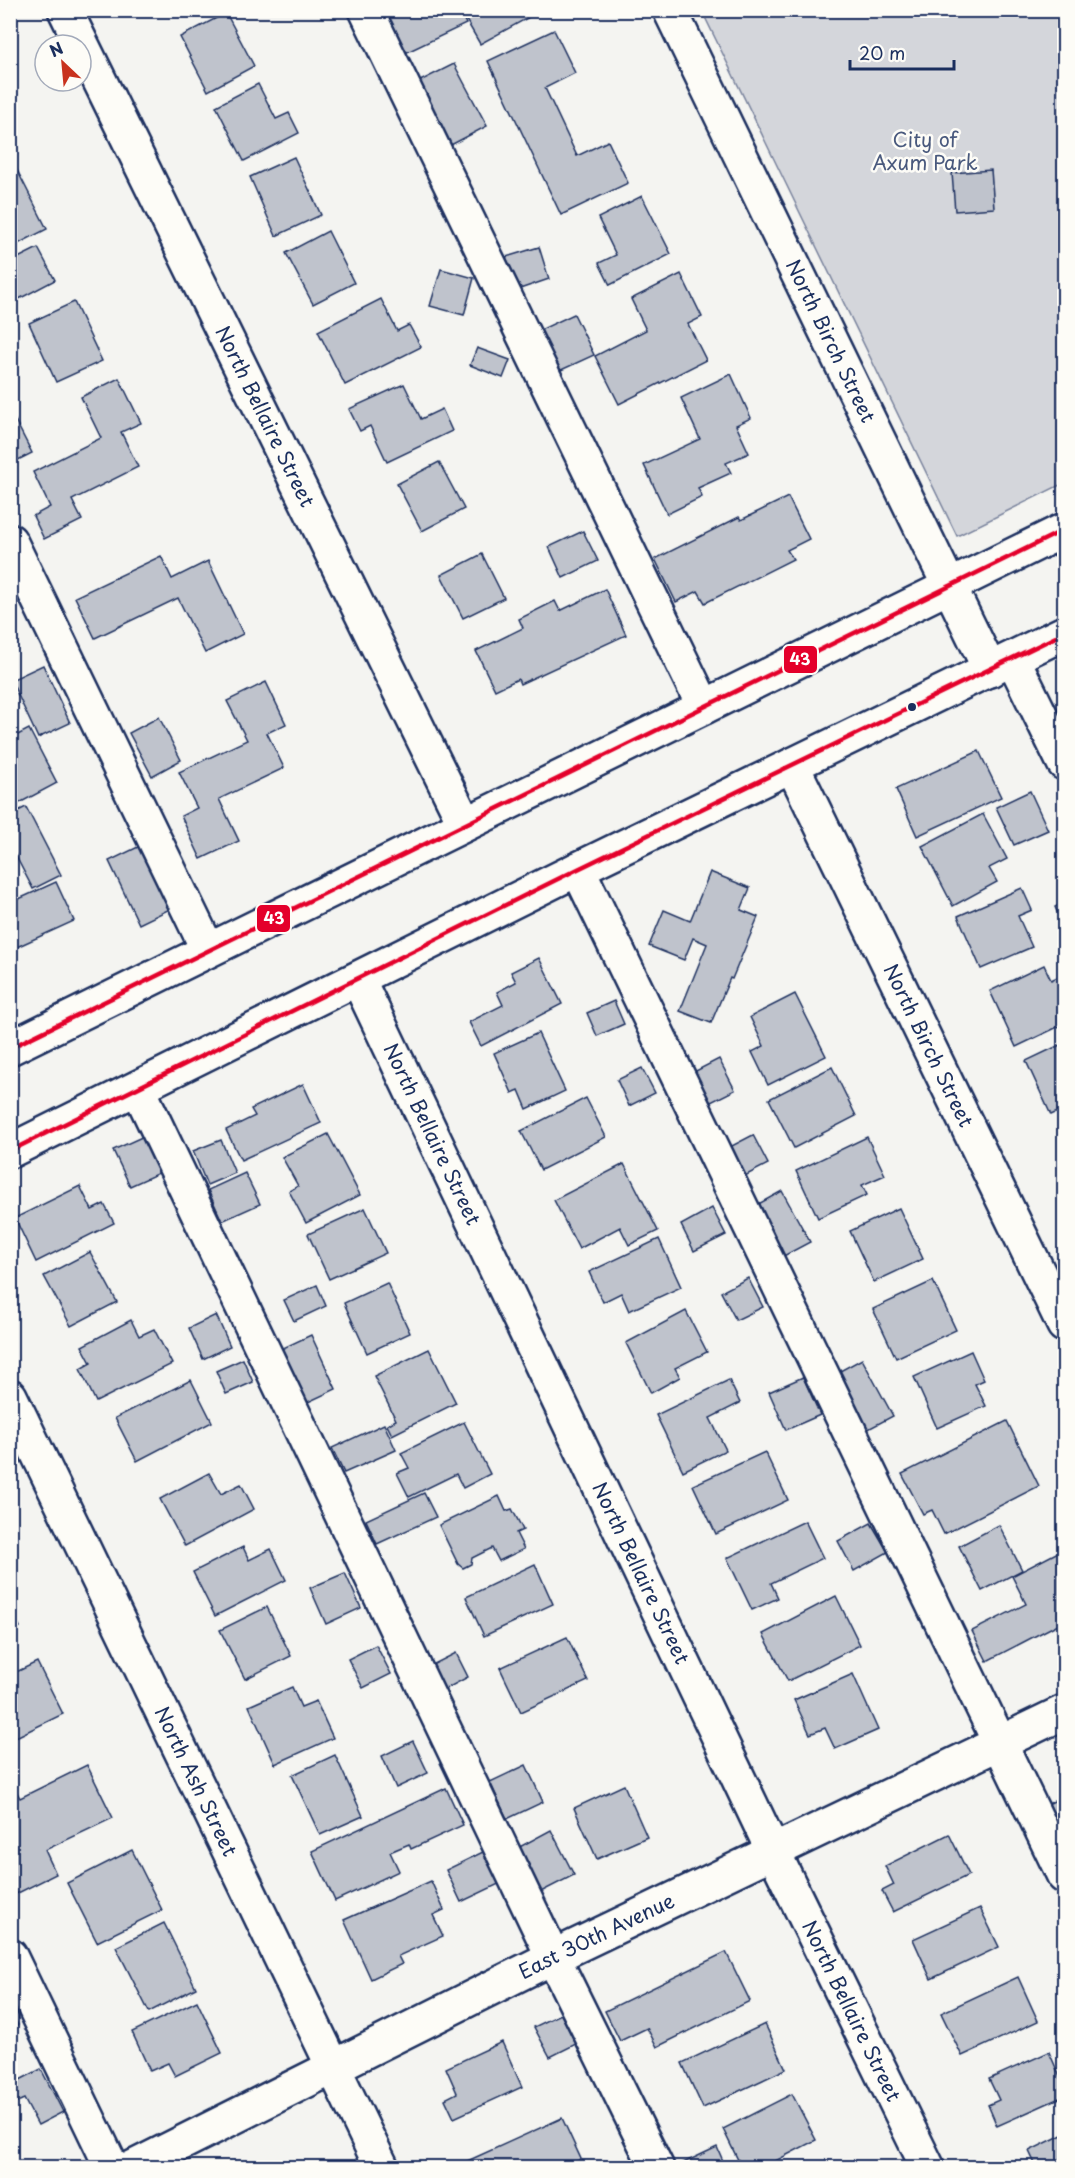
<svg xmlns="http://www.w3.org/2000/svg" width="1075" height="2178" font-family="'Playpen Sans',sans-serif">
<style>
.green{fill:#d4d6db;stroke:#78829c;stroke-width:1.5}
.building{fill:#bfc3cc;stroke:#1b2f5e;stroke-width:1.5}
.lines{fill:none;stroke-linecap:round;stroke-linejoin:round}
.minor-casing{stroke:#1b2f5e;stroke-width:38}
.major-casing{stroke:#1b2f5e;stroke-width:38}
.minor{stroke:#fdfcf7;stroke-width:33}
.major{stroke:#fdfcf7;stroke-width:33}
.bus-1-casing{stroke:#fdfcf7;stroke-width:9}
.bus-1{stroke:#e4002b;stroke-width:4.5}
.bus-dot{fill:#1b2f5e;stroke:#fdfcf7;stroke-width:2}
.labels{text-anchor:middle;stroke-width:5;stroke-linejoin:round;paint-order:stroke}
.park-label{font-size:20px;fill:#49597d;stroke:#fdfcf7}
.street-label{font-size:20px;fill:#1b2f5e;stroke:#fdfcf7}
.line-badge{stroke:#fdfcf7;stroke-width:2}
.badge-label{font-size:16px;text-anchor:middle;font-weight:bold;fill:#fff}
</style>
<rect width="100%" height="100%" fill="#f4f4f1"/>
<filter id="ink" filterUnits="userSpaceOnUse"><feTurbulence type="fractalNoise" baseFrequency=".0167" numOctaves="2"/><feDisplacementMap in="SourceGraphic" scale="12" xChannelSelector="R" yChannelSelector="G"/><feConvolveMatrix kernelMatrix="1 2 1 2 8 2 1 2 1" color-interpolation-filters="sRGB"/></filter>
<g filter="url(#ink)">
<polygon class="green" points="702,11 1064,11 1064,483 957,536"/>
<g class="building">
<polygon points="385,10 459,10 466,24 401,55 381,12"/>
<polygon points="466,10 530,10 533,15 480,44 462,13"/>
<polygon points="226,13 254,66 208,91 180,37"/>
<polygon points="554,30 575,73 545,88 577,156 608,141 628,183 561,215 488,61"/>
<polygon points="454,64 487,126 449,146 416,83"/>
<polygon points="258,84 276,119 289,113 299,133 244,161 216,106"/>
<polygon points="294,157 321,215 276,236 250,177"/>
<polygon points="17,170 47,229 10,248 10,173"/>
<polygon points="991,170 994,208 955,211 952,173"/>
<polygon points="642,196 671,254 610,285 599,263 616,255 598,218"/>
<polygon points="328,231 354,283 313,304 286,253"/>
<polygon points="539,247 549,279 517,290 506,257"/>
<polygon points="38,248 55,280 19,299 10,282 10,262"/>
<polygon points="441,269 474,278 464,315 430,306"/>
<polygon points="681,274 702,317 688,324 706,360 619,404 595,356 646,330 631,299"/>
<polygon points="381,299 397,331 409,325 421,347 345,385 318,331"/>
<polygon points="74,302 102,361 56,382 29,323"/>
<polygon points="574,314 594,355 559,371 540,330"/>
<polygon points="477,348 510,360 503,378 470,365"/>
<polygon points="731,374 751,418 736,425 749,453 726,463 731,473 698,488 702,497 667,514 644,465 700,439 681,398"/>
<polygon points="119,378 141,423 121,432 138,467 72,500 82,520 44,539 33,516 50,507 33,472 101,438 81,397"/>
<polygon points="404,384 421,419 442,409 452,431 387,462 370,426 360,431 349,409"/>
<polygon points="14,418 32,453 10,464 10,420"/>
<polygon points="439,462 464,509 422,531 397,484"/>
<polygon points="788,497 809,539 787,550 793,559 705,603 698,591 676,602 655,559 739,517 741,520"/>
<polygon points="583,531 598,561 563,578 549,547"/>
<polygon points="482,554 504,598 463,618 441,575"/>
<polygon points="161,556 172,579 208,561 243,634 205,653 178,598 95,638 75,597"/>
<polygon points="605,589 626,635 520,684 518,679 495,690 476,651 523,628 519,619 555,601 560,611"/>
<polygon points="43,665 70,723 38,738 11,680"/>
<polygon points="266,682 286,724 267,733 284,768 219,799 239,841 201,859 181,816 197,808 179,772 247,740 227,701"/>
<polygon points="159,717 181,760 152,776 129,733"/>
<polygon points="29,729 57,783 10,808 10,739"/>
<polygon points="979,751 1001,797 917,836 896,789"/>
<polygon points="1030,791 1048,830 1014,845 996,807"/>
<polygon points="26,807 61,875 33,889 10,845 10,815"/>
<polygon points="983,814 1007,859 989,868 997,882 953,906 922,846"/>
<polygon points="140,846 170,909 139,924 109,861"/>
<polygon points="710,872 750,888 741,910 758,917 732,979 730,978 711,1023 680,1011 707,944 693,938 684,960 649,946 664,910 690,921"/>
<polygon points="56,882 74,921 10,950 10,903"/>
<polygon points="1022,888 1032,910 1018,916 1032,947 981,969 958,916"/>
<polygon points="1064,902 1064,927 1055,907"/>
<polygon points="539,958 562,1004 481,1046 469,1022 503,1005 497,992 516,982 511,972"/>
<polygon points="1044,965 1051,980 1064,974 1064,1024 1016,1047 990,991"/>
<polygon points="795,994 826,1056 768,1085 752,1052 764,1046 750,1017"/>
<polygon points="614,1001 624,1024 597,1036 587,1013"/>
<polygon points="538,1033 565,1091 527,1109 519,1090 512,1093 494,1053"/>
<polygon points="1064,1043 1064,1109 1051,1115 1026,1061"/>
<polygon points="719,1059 735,1090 701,1107 686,1076"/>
<polygon points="832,1067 856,1116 794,1148 769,1099"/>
<polygon points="642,1068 655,1093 629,1106 617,1080"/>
<polygon points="303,1084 321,1123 241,1160 226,1130 255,1116 251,1109"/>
<polygon points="586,1098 606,1137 541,1170 521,1131"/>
<polygon points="328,1134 360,1195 306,1223 289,1191 298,1186 282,1157"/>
<polygon points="753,1135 768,1164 739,1179 724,1150"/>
<polygon points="144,1136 161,1172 130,1186 113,1150"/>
<polygon points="867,1137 885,1175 862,1185 867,1195 818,1218 796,1171"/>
<polygon points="221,1140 235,1173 207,1185 193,1151"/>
<polygon points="624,1164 658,1231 629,1245 620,1227 579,1249 554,1200"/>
<polygon points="245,1173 260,1204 222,1221 208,1190"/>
<polygon points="80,1186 92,1210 104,1204 114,1223 36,1262 15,1218"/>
<polygon points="782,1191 810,1242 778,1259 751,1208"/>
<polygon points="365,1208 386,1253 329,1279 308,1234"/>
<polygon points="712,1208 726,1235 694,1251 681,1225"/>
<polygon points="899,1208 923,1259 874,1282 850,1231"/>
<polygon points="659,1239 681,1287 629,1311 621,1293 603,1302 589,1272"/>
<polygon points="90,1252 117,1302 71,1326 44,1276"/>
<polygon points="748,1278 763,1307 736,1320 721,1292"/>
<polygon points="933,1281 956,1330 896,1358 873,1309"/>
<polygon points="387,1283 410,1333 367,1353 344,1303"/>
<polygon points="317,1285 326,1306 294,1321 284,1300"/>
<polygon points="686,1311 707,1352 675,1368 680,1377 651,1393 626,1343"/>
<polygon points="216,1315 230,1346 203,1359 189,1328"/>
<polygon points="131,1320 139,1336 154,1329 172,1364 96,1402 80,1369 91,1363 82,1346"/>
<polygon points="311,1335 336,1389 306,1403 281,1349"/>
<polygon points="429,1349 456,1403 392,1435 387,1425 396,1420 374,1376"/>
<polygon points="971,1351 984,1380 975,1384 986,1406 937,1428 914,1377"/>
<polygon points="243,1359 253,1382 226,1394 216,1371"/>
<polygon points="862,1359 893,1416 859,1434 829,1377"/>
<polygon points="803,1377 820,1415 786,1430 769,1392"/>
<polygon points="191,1380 212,1422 137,1461 115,1418"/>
<polygon points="729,1380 740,1403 710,1418 726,1450 683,1471 656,1415"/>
<polygon points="1007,1421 1039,1486 944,1534 932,1510 923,1514 902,1474"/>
<polygon points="464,1422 490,1474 463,1488 456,1474 409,1497 397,1473 409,1468 401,1453"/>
<polygon points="384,1424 396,1450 344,1473 332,1448"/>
<polygon points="765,1452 788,1500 716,1534 693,1485"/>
<polygon points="209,1473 221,1494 241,1484 254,1509 185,1546 160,1499"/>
<polygon points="424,1493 436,1517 377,1544 366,1520"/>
<polygon points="499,1496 506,1511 512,1509 523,1530 516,1533 524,1549 499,1561 492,1548 472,1558 471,1564 463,1568 458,1564 439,1525"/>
<polygon points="805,1521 823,1558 771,1583 778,1598 752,1610 727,1558"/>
<polygon points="871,1523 888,1552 854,1571 838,1541"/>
<polygon points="999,1525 1022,1570 982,1591 959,1546"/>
<polygon points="243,1547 249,1560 271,1549 286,1580 215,1616 193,1572"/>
<polygon points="1064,1549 1064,1621 987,1661 972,1631 1026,1604 1012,1576"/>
<polygon points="535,1564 553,1604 484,1636 466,1597"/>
<polygon points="345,1573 361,1608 326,1624 310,1588"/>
<polygon points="836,1596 860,1645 788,1681 763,1634"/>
<polygon points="267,1607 291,1656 245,1679 220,1630"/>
<polygon points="10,1608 20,1627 10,1632"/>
<polygon points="567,1637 588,1681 521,1712 500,1668"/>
<polygon points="376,1645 391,1674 363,1688 348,1659"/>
<polygon points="456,1653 468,1677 440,1692 428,1667"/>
<polygon points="37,1662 63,1714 10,1740 10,1675"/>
<polygon points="853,1674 878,1730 835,1749 825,1728 810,1734 794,1700"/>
<polygon points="292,1687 301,1707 316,1701 333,1738 275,1764 249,1706"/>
<polygon points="413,1741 428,1773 396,1788 382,1756"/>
<polygon points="335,1755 363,1816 320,1835 292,1775"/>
<polygon points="87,1765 113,1818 45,1850 56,1874 10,1897 10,1779 20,1798"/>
<polygon points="526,1765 543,1802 507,1819 490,1782"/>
<polygon points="624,1785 647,1837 597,1859 574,1808"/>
<polygon points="446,1788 463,1825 411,1849 409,1844 390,1852 399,1871 335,1901 312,1851"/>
<polygon points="1064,1796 1064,1830 1057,1834 1044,1806"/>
<polygon points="551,1830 574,1875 535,1895 512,1851"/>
<polygon points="949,1834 969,1875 893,1912 882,1891 894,1885 885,1866"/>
<polygon points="132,1850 162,1910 97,1942 67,1883"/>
<polygon points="487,1850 503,1882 461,1902 446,1870"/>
<polygon points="431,1881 444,1910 433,1915 443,1936 398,1956 402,1964 371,1979 344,1920"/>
<polygon points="980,1908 999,1947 931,1979 913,1939"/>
<polygon points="164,1923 196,1988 149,2012 116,1947"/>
<polygon points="726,1952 750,2001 657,2047 647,2028 620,2041 605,2011"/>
<polygon points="1018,1977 1038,2021 962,2056 941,2013"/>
<polygon points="197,2001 222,2053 175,2076 168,2063 150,2071 132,2032"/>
<polygon points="10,2010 18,2025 10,2029"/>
<polygon points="561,2014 576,2044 550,2057 534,2027"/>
<polygon points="765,2024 786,2069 703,2108 682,2063"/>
<polygon points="502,2042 522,2087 454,2118 445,2099 457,2093 446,2068"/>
<polygon points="1049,2052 1064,2086 1064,2096 997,2126 988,2105 999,2100 989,2079"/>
<polygon points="41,2069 63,2112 38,2125 24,2099 15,2103 10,2094 10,2085"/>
<polygon points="792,2094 816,2140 762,2168 742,2168 723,2129"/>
<polygon points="562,2118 581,2159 564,2168 465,2168 463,2163"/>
<polygon points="1064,2134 1064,2168 1037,2168 1029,2151"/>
<polygon points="717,2147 726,2168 680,2168 679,2165"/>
</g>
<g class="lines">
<defs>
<g id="minor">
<path id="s1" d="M65 10 465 824"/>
<polyline points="366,10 704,707"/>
<path id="s2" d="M670 10 990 670"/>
<polyline points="10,541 208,950"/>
<polyline points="1013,659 1064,763"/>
<path id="s3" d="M792 765 1064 1325"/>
<polyline points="578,869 1064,1876"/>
<path id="s4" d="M358 979 773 1851 928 2168"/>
<polyline points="138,1088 553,1957 657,2168"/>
<path id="s5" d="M10 1396 382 2168"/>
<polyline points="10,1956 112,2168"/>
<path id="s6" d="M132 2168 553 1957 1064 1712"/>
</g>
<g id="major">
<polyline points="10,1048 1064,530"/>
<polyline points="10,1151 578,869 1064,633"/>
</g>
</defs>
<use href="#minor" class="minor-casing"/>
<use href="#major" class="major-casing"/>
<use href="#minor" class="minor"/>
<use href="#major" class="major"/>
<defs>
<g id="bus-1">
<polyline points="10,1048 1064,530"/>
<polyline points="10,1151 578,869 1064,633"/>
</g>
</defs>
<use href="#bus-1" class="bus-1-casing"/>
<use href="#bus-1" class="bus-1"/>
</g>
</g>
<circle class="bus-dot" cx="912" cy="707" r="5"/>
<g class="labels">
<g class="park-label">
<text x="925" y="147">City of<tspan x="925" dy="23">Axum Park</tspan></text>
</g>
<g class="street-label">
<text dy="7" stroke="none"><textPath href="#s2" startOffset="368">North Birch Street</textPath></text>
<text dy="7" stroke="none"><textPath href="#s1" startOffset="453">North Bellaire Street</textPath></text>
<text dy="7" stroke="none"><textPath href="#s3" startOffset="312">North Birch Street</textPath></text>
<text dy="7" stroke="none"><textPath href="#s4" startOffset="172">North Bellaire Street</textPath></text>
<text dy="7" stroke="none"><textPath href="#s4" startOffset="658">North Bellaire Street</textPath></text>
<text dy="7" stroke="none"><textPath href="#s5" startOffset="428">North Ash Street</textPath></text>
<text dy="7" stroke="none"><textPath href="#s6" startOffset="519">East 30th Avenue</textPath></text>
<text dy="7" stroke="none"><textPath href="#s4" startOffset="1144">North Bellaire Street</textPath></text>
</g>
</g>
<g class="line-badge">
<rect x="783" y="645" width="35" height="29" rx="6" fill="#e4002b"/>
<rect x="256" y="904" width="35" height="29" rx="6" fill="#e4002b"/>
</g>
<g class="badge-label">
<text x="800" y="665">43</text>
<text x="274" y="924">43</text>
</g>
<rect width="1075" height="2178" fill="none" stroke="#fdfcf7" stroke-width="36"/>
<rect x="18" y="18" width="1039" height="2142" fill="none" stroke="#1b2f5e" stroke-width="2" filter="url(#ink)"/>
<g transform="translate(63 63) rotate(334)"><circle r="28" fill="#fdfcf7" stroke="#a3aaba" stroke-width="1.5"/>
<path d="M0-4.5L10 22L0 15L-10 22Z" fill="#c8321e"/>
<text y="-9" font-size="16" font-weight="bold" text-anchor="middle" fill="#1b2f5e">N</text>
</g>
<path d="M850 60v9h104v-9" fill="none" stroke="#1b2f5e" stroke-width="3"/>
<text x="859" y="60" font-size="18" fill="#1b2f5e" stroke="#fdfcf7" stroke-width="4.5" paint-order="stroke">20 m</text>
</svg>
